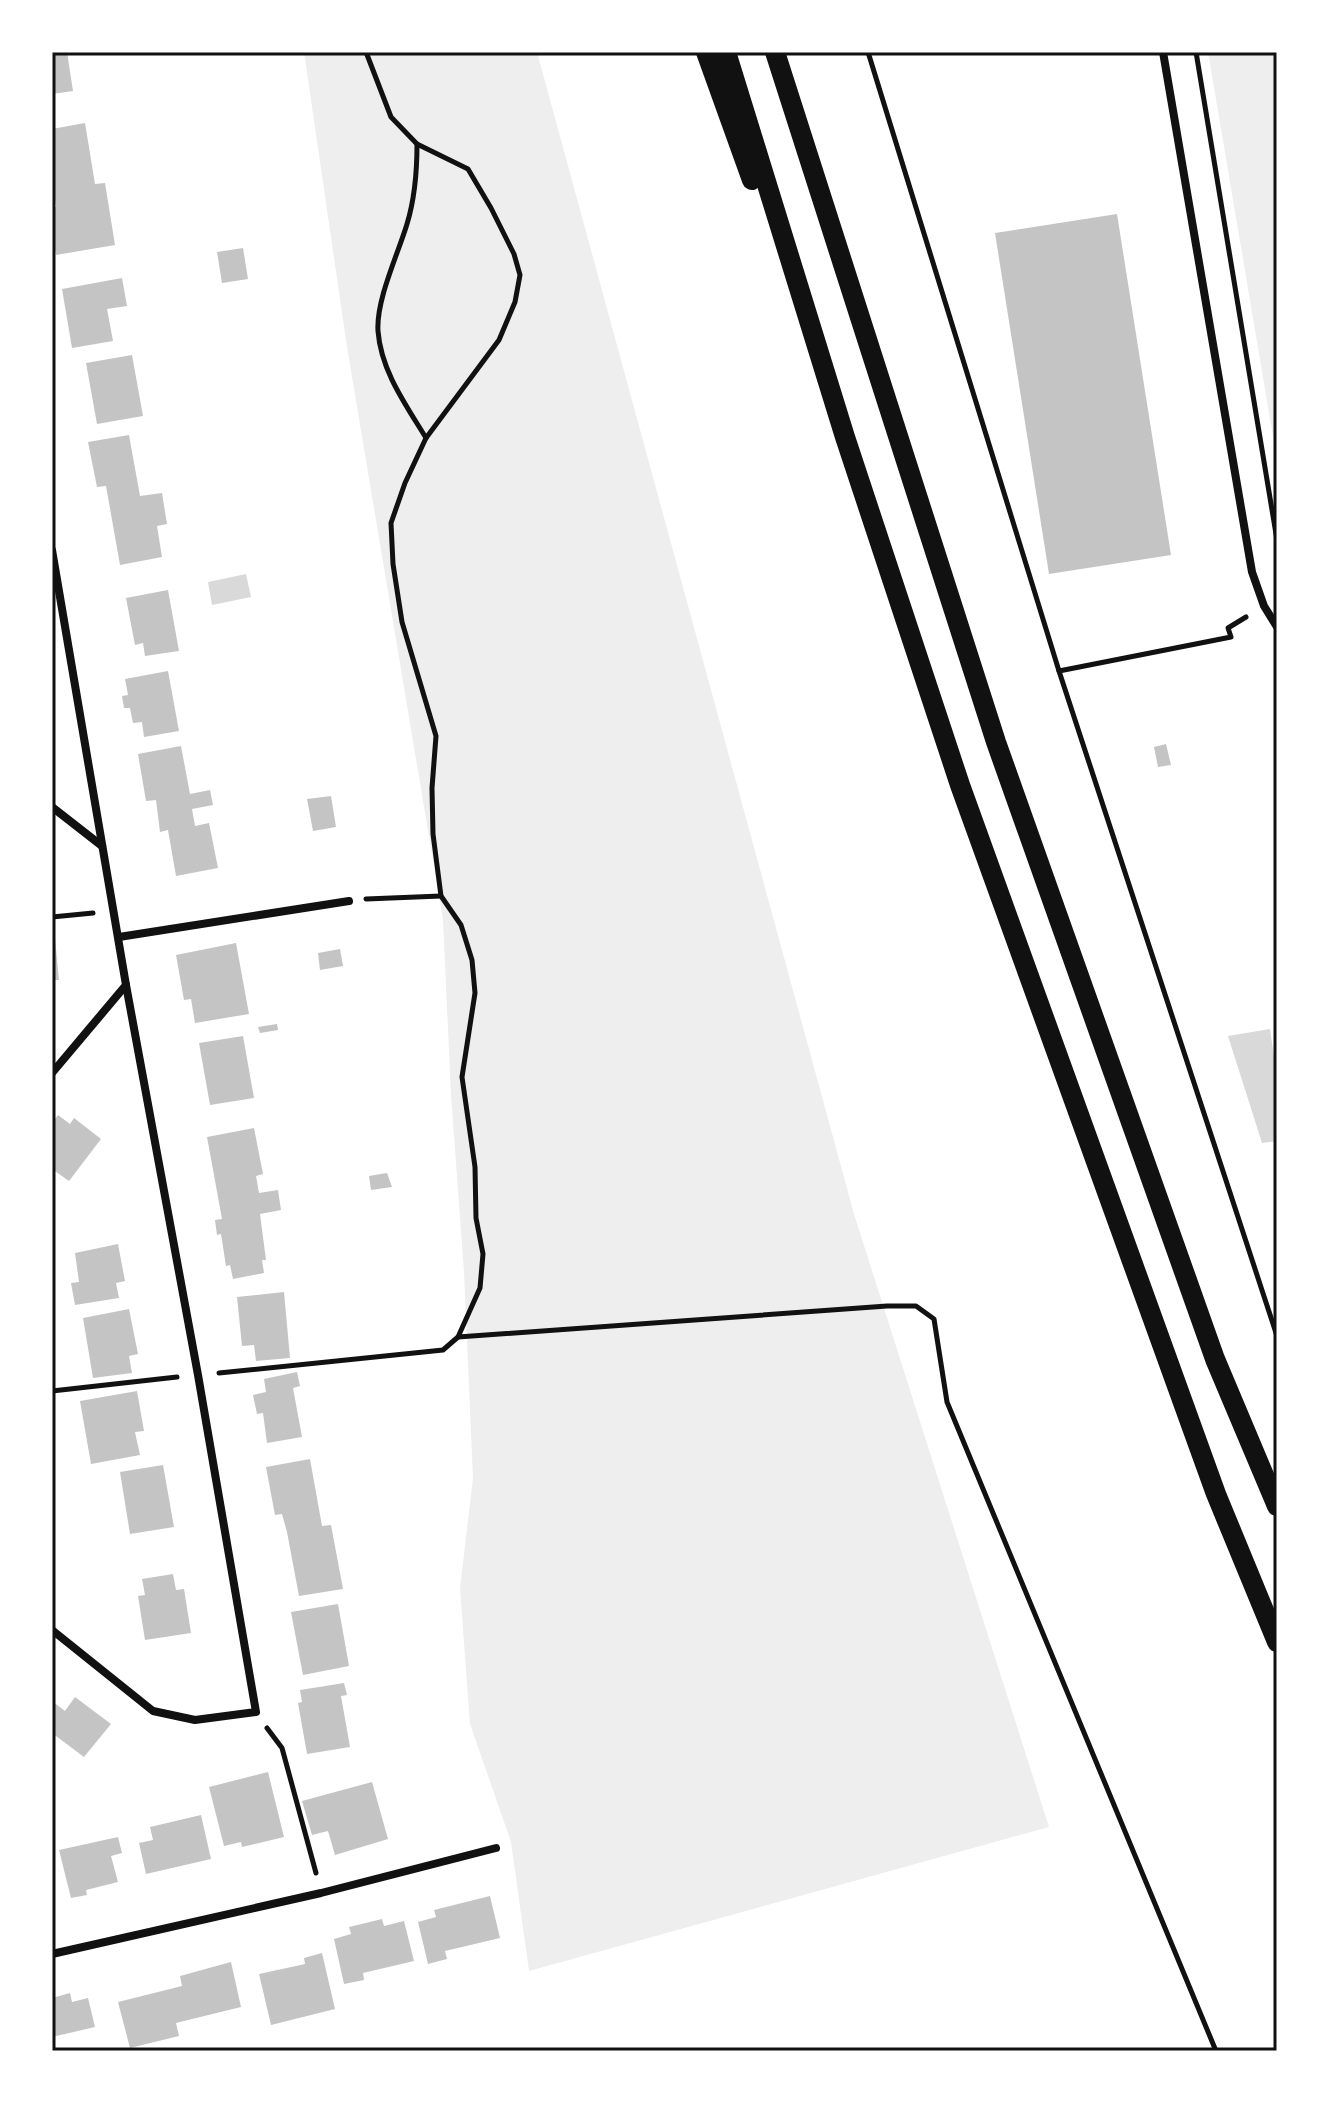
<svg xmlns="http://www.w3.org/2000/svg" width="1329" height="2103" font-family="'Source Sans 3',sans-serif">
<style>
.green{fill:#eee}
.water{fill:#d9d9d9}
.building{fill:#c4c4c4}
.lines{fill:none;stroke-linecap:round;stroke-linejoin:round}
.path{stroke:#111;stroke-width:5}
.minor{stroke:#111;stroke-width:8}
.primary{stroke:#111;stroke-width:20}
.neatline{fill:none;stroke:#111;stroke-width:3}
</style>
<rect width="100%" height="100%" fill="#fff"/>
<g class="green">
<polygon points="304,52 537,52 854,1214 1049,1827 529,1971 511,1842 470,1724 460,1588 473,1478 464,1272 451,1095 443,920 347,347"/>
<polygon points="1208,52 1277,52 1277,460"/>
</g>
<g class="water">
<polygon points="246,574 251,597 212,605 208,582"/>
<polygon points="1270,1029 1277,1077 1277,1141 1262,1143 1228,1036"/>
</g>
<g class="building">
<polygon points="52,52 67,52 73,91 52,94"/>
<polygon points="85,123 95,184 105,183 115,245 56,255 52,233 52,208 56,207 52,178 52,129"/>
<polygon points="1117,214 1171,555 1049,574 995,233"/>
<polygon points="243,248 248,279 222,283 217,252"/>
<polygon points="122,278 127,306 107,309 113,341 72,348 62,289"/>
<polygon points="132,355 143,416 97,424 86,363"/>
<polygon points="129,435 140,496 162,493 167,524 157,526 162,557 120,565 106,486 97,487 88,442"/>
<polygon points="168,590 179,651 145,656 143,643 135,645 126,598"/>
<polygon points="168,671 179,731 144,737 142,722 133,723 130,708 124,708 122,696 128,695 125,679"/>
<polygon points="1166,744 1171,765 1158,767 1154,747"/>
<polygon points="181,746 190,794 210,790 213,805 192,809 195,826 209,823 218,868 176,876 168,830 160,832 156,800 146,801 138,754"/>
<polygon points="331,796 336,827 313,831 307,799"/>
<polygon points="52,939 55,939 59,980 52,980"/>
<polygon points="236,943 249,1014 195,1023 191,999 184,1000 176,955"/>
<polygon points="340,949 343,966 320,970 318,953"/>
<polygon points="277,1024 278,1030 260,1033 258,1027"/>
<polygon points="243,1036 254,1098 210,1105 199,1043"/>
<polygon points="58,1115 70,1124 74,1118 101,1139 69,1181 52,1169 52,1123"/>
<polygon points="254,1128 263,1174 256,1176 259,1193 278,1190 281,1210 260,1214 266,1260 262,1260 264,1273 233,1279 230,1265 226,1266 221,1234 217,1235 215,1220 222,1219 207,1137"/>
<polygon points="387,1173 392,1187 371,1190 369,1176"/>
<polygon points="118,1244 125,1281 116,1283 119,1298 75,1305 71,1283 79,1282 75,1253"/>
<polygon points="284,1292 290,1358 256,1361 254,1345 242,1346 237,1297"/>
<polygon points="129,1309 138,1354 129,1356 132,1373 93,1378 83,1318"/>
<polygon points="297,1372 300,1386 293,1388 302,1437 267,1443 263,1413 257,1414 253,1395 266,1392 264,1379"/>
<polygon points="137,1391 144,1431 135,1432 140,1455 91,1464 80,1401"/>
<polygon points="310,1459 322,1526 331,1525 343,1589 299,1596 287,1532 282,1514 275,1515 266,1467"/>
<polygon points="163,1465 174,1527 130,1534 120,1472"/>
<polygon points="173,1574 176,1590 184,1589 191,1633 145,1640 138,1596 145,1595 142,1579"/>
<polygon points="338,1604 349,1666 303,1675 291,1612"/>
<polygon points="344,1683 347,1695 341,1696 350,1747 307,1754 298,1703 302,1702 300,1690"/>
<polygon points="75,1697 111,1724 84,1757 52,1733 52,1701 65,1711"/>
<polygon points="268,1772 284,1837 242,1847 241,1842 224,1846 209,1787"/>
<polygon points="372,1782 388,1839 335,1855 328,1831 312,1835 302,1801"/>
<polygon points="201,1815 211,1859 146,1874 139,1843 153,1840 150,1827"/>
<polygon points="118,1837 122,1853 111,1856 118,1882 86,1890 87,1895 71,1898 59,1850"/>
<polygon points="490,1896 500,1938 445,1951 447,1959 428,1964 418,1922 436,1917 434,1910"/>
<polygon points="382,1919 384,1926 404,1921 414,1961 363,1973 364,1980 344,1984 334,1939 351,1934 349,1927"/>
<polygon points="322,1953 335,2009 271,2025 259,1974 305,1964 304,1958"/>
<polygon points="231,1962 241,2007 176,2023 179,2036 130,2048 118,2002 182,1986 180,1976"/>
<polygon points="70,1993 72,2002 88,1998 95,2027 52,2037 52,1998"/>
</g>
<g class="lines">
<g class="path">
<polyline points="868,52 1059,671 1277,1336"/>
<polyline points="1196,52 1277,540"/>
<path d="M417 144C417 171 415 198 407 224 398 254 376 300 378 331 381 371 406 405 426 438"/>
<polyline points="1059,671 1231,637 1228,628 1246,617"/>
<polyline points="366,899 441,896"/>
<polyline points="52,917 93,913"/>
<polyline points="458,1337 887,1306 916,1306 934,1319 947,1402 1216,2051"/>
<polyline points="219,1373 443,1350 458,1337 480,1288 483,1254 476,1218 475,1167 462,1077 475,993 472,960 461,925 441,896 433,834 432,788 436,736 402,622 393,564 391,523 405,483 426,438 499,340 515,302 520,275 514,254 491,208 468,169 417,144 391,117 366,52"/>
<polyline points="52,1391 177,1377"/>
<polyline points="267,1728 282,1748 316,1873"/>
</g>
<g class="minor">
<polyline points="1163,52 1252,572 1264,606 1277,627"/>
<polyline points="52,550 126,985 52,1073"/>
<polyline points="52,807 102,846"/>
<polyline points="119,937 349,901"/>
<polyline points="52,1630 153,1711 195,1720 256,1712 198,1375 126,985"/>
<polyline points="52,1954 321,1893 496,1848"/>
</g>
<g class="primary">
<polyline points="706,52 752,180"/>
<polyline points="726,52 845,437 960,785 1216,1494 1277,1642"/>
<polyline points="775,52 996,742 1215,1359 1277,1506"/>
</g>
</g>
<rect width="1329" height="2103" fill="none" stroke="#ffffff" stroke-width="108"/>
<rect x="54" y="54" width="1221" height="1995" class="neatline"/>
</svg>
